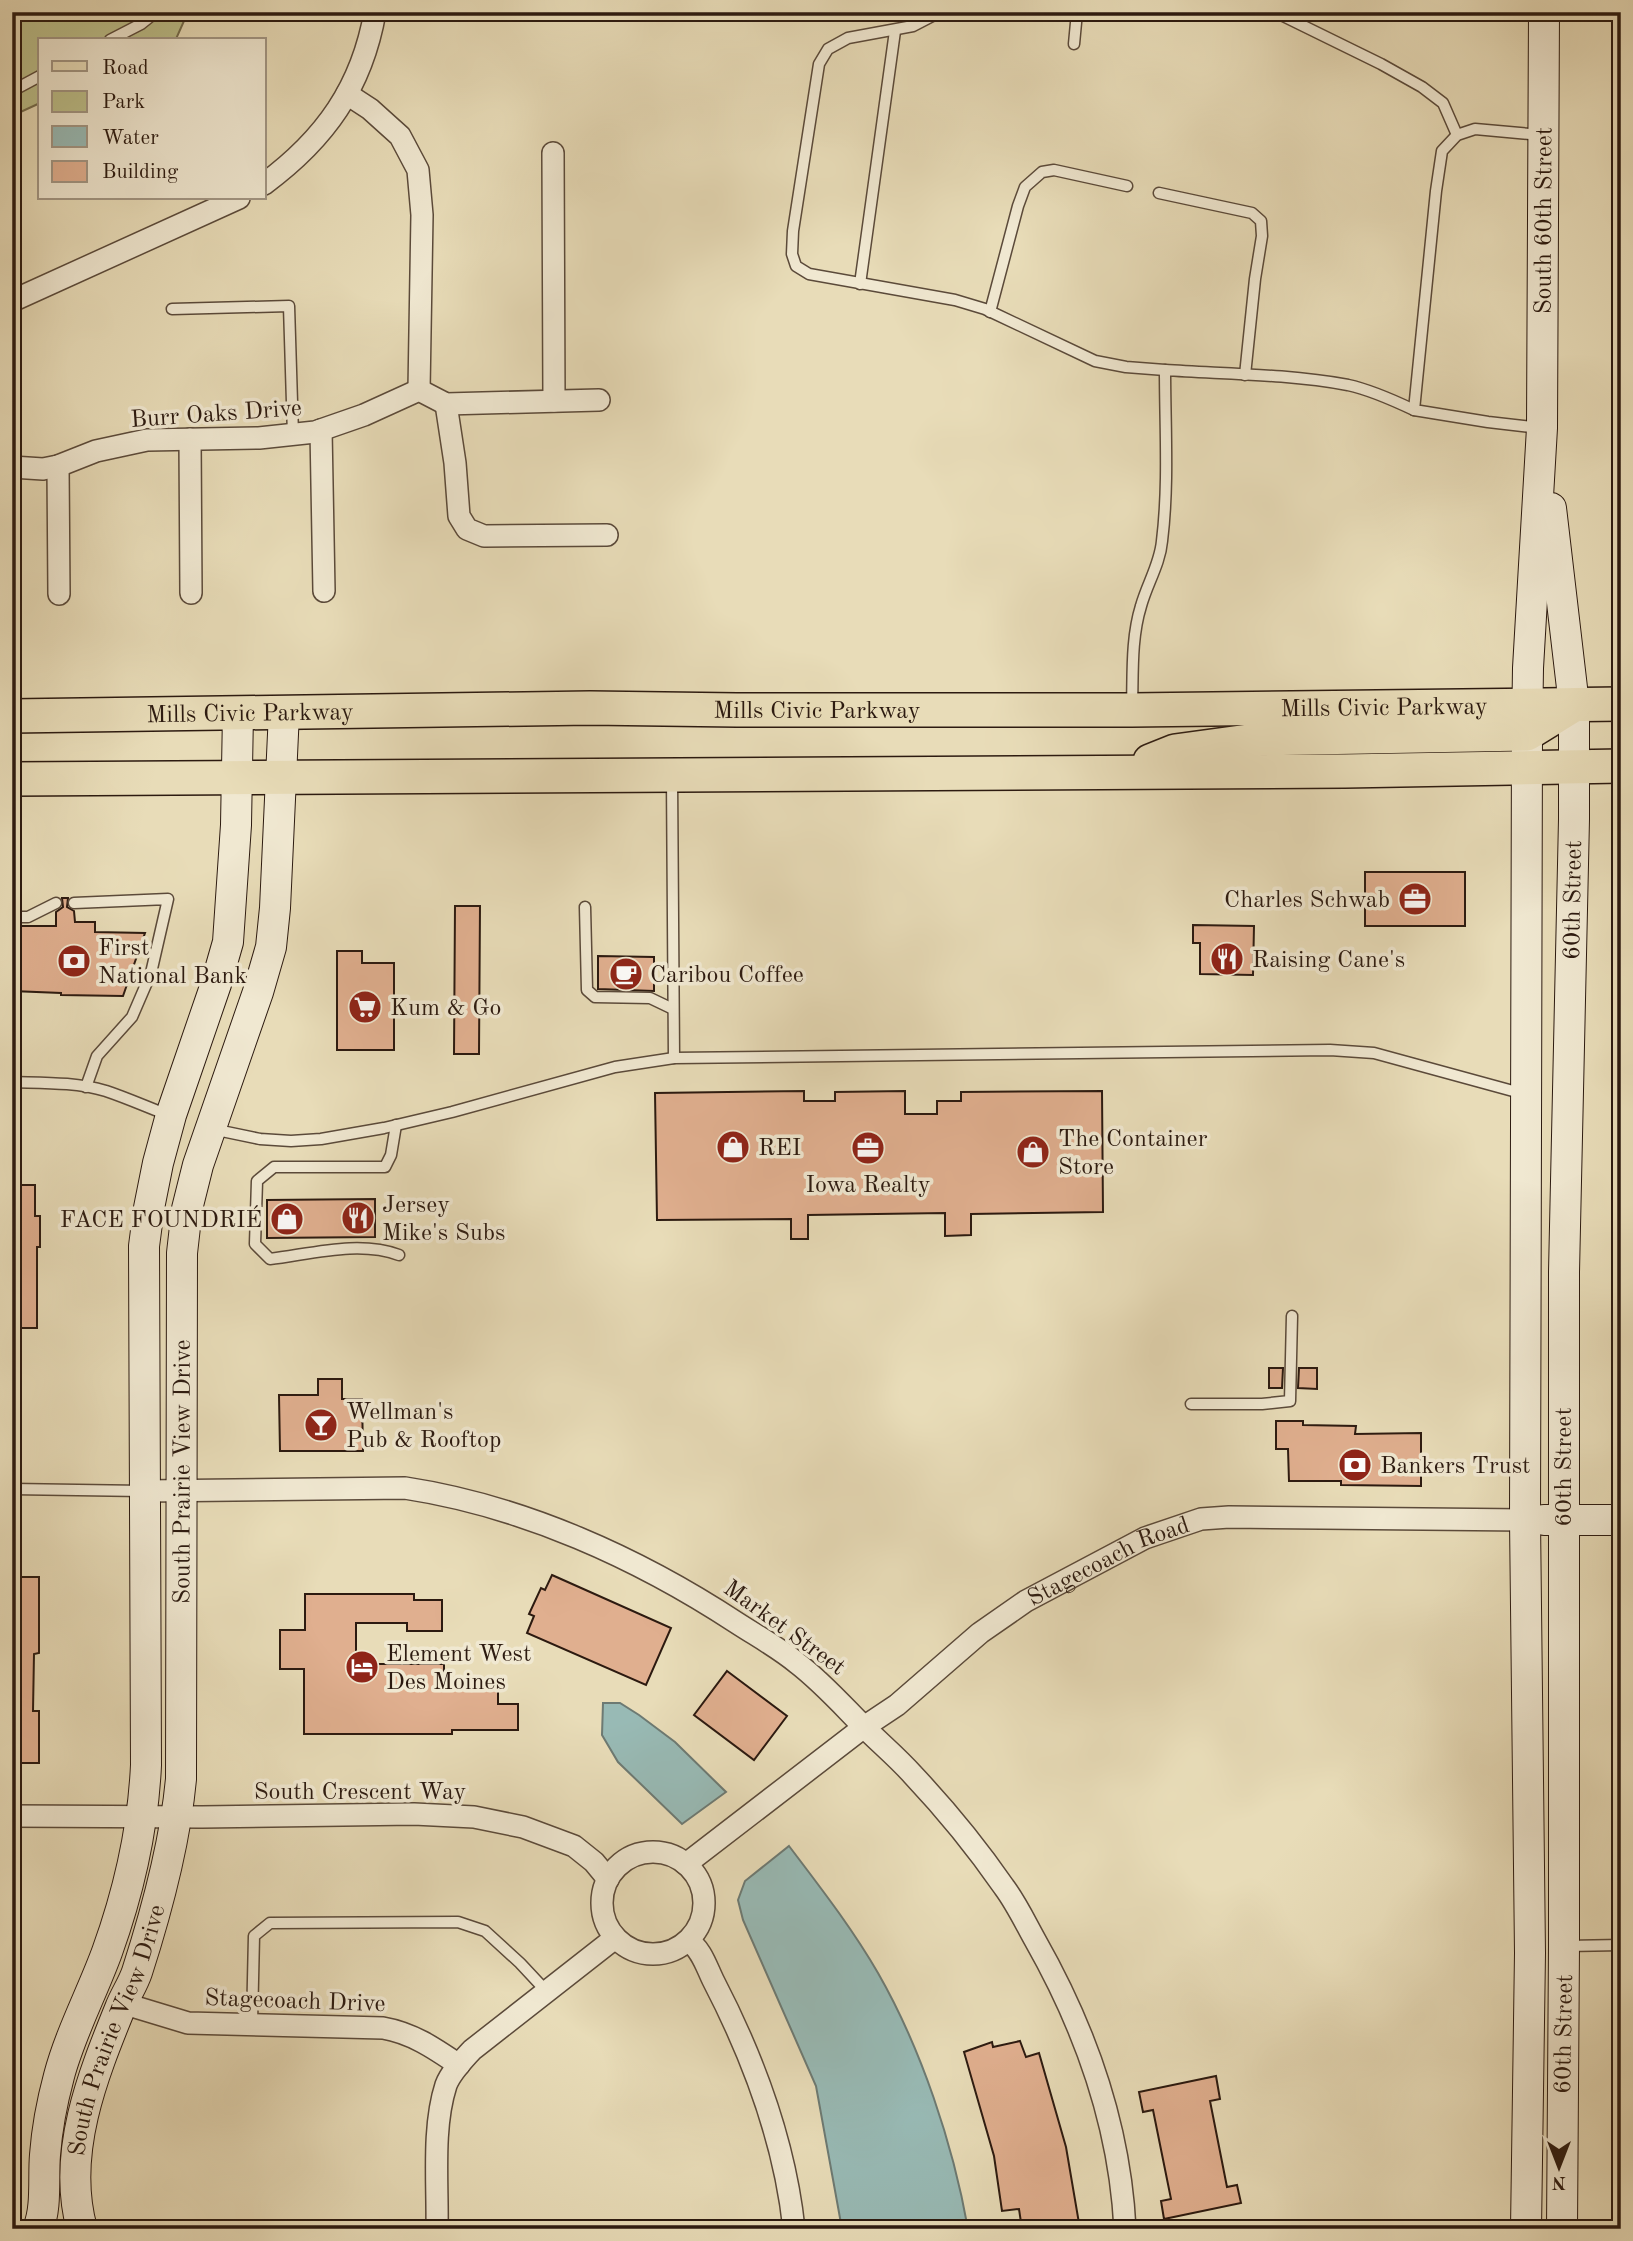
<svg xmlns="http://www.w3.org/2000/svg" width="1633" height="2241" font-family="'Old Standard TT',serif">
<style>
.green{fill:#bcbf8a;stroke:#746c4d;stroke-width:2}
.water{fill:#98bab5;stroke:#6d7a73;stroke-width:2}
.building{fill:#e0af8f;stroke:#2c1a10;stroke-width:2}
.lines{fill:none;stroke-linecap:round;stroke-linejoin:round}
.lane-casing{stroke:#5b4a3a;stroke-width:13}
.street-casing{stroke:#5b4a3a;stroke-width:24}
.secondary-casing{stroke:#2c1a10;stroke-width:32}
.primary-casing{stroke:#2c1a10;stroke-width:36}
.lane{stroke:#f0e8d1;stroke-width:10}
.street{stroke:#f0e8d1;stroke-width:21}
.secondary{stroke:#f0e8d1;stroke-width:30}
.primary{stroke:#e8dcb8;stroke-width:33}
.labels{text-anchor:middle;stroke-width:7;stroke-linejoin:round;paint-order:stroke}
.street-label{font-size:24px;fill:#2c1a10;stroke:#f0e8d1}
.poi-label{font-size:24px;fill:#2c1a10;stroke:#f0e8d1;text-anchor:start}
</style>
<rect width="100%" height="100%" fill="#e8dcb8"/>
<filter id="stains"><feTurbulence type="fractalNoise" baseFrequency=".00286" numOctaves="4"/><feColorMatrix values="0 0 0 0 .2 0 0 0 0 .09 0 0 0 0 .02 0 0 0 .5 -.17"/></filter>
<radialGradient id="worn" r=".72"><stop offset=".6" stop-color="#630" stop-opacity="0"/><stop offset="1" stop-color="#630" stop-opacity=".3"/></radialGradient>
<polygon class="green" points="12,12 188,12 176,39 172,40 40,40 40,103 12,116"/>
<g class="water">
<polygon points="603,1703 620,1703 639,1715 675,1742 726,1792 682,1824 618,1762 602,1735"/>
<path d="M789 1846C820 1887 852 1928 878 1973 921 2048 953 2144 968 2229H842L816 2086 743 1920 738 1900 745 1881Z"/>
</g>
<g class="building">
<rect x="1365" y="872" width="100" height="54"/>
<polygon points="62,898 68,898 67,907 74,911 75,922 95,922 95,932 145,933 123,996 61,995 61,993 12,991 12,926 56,926 56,912 63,907"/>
<polygon points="455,906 480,906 479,1054 454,1054"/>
<polygon points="1193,925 1254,926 1253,975 1200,974 1200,943 1193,943"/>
<polygon points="337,951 362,951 362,963 394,963 394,1050 337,1050"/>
<polygon points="598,956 654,957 654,991 598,989"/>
<polygon points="804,1091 804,1101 835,1101 835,1092 905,1091 905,1114 937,1114 937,1101 961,1101 961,1092 1102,1091 1103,1212 971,1214 971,1235 945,1236 945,1213 808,1215 808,1239 791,1239 791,1219 657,1220 655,1093"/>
<polygon points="12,1185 35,1185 35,1216 40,1216 40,1247 37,1247 37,1328 13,1328"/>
<polygon points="375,1199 375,1237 267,1238 267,1200"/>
<polygon points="1269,1368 1283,1368 1282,1388 1269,1388"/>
<polygon points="1299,1368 1317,1368 1317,1389 1298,1388"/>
<polygon points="318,1379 342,1379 342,1399 362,1399 363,1451 280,1451 279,1395 318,1395"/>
<polygon points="1276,1421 1303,1421 1303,1425 1356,1426 1355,1434 1421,1433 1421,1486 1341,1485 1341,1481 1289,1481 1288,1449 1276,1449"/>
<polygon points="552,1575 671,1628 646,1685 527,1633 534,1616 529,1614 541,1588 545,1590"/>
<polygon points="12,1577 39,1577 39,1653 34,1654 33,1711 39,1711 39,1763 12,1763"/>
<polygon points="305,1594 414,1594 414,1600 442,1600 442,1631 407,1631 407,1623 356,1623 356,1664 444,1664 444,1684 498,1684 498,1704 518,1704 518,1730 452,1730 452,1734 304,1734 304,1669 280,1669 280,1630 305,1630"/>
<polygon points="727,1671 787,1716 754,1760 694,1715"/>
<polygon points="1020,2041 1026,2057 1039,2053 1066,2147 1080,2229 1022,2229 1019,2209 1002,2211 994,2156 964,2052 992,2042 993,2047"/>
<polygon points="1216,2076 1220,2099 1210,2101 1227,2187 1237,2185 1241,2203 1164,2219 1161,2201 1171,2199 1153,2110 1143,2112 1139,2092"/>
</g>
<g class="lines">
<defs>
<g id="lane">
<polyline points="940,12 913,26 848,38 828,49 819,64 793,231 792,254 796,266 809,274 955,300 985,309 1095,361 1126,367 1165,370"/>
<polyline points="1275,12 1381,64 1422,87 1443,103 1457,135"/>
<polyline points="110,40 141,24 156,12"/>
<polyline points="1074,44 1077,12"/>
<polyline points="12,91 40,76"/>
<polyline points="1159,193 1252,213 1261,221 1262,236 1255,279 1245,375"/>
<polyline points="860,284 895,31"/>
<polyline points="172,309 289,306 293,435"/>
<polyline points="990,312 1018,206 1025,187 1042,172 1054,170 1127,186"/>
<polyline points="1540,428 1488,422 1414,410 1436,191 1442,151 1457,135 1475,129 1541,135"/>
<path d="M1132 707C1133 674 1131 638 1141 606 1147 584 1160 564 1162 541 1169 484 1165 426 1165 370 1226 374 1288 374 1348 385 1371 390 1393 400 1414 410"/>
<polyline points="672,778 674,1058"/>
<polyline points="74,903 168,899 151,973 132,1017 97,1056 86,1087"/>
<polyline points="585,907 587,990 595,997 650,998 673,1009"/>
<polyline points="12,917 28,917 56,903"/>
<path d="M12 1082C44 1083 75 1082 106 1091 127 1098 147 1107 168 1115"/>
<path d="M396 1125 391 1155 385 1167H274L257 1181 255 1244 270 1259C311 1254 359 1240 399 1255"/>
<polyline points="212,1129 260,1139 291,1141 321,1139 384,1128 452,1112 615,1067 674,1058 1330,1050 1374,1053 1524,1094"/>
<polyline points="1191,1404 1262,1404 1290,1401 1292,1316"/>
<polyline points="12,1489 143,1491"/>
<polyline points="1567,1946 1621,1945"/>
<polyline points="252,2023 254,1936 270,1923 458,1922 485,1931 520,1963 548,1993"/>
</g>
<g id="street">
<polyline points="347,94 370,109 400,136 418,170 422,215 419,390"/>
<polyline points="553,153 554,401"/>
<path d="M264 184C325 139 362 87 375 12"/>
<polyline points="12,301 239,198"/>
<polyline points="446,404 455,463 459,516 467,529 484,536 607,535"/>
<polyline points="321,430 324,591"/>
<polyline points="190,439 191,593"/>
<polyline points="58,466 59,594"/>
<polyline points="12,467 43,469 58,466 96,451 147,440 259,438 315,432 364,415 419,390 446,404 599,400"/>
<path d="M146 1491 405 1488C523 1506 638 1558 737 1623 757 1636 779 1648 797 1663 823 1683 843 1706 865 1728 881 1744 898 1758 913 1775 946 1810 977 1848 1004 1887 1016 1903 1025 1922 1035 1940 1085 2028 1120 2127 1125 2229"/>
<polyline points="12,1816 202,1817 414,1814 474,1817 523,1827 574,1846 594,1862 608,1879"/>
<circle cx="653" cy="1903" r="51"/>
<path id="s1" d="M686 1864 864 1727 897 1705 980 1633 1026 1601 1145 1538 1201 1519 1229 1517 1525 1520"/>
<path d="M688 1941C701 1948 707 1968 713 1980 753 2057 785 2143 794 2229"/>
<path d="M122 2003 188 2023 383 2028C412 2033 434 2048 459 2065"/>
<path d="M437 2229C438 2184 432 2128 446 2085 451 2072 463 2060 472 2050L615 1938"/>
</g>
<g id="secondary">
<polyline points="1551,508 1574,705 1574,819 1564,1272 1564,1946 1562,2229"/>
<polyline points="1544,1520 1621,1520"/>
<path d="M38 2229C47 2207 43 2178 45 2155 47 2128 52 2102 59 2076 70 2034 92 1993 107 1952 129 1891 143 1830 146 1765L144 1246 149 1208 158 1163 171 1115 216 984 228 942 236 825 238 713"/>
<path id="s2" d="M82 2229C61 2153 93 2075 121 2006 126 1994 133 1984 137 1972 157 1910 175 1844 181 1779L182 1253 187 1209 198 1165 258 992 271 947 275 908 284 712"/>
<path id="s3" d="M1526 2229 1530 1953 1525 1520 1527 734 1528 668 1542 428 1544 12"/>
</g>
<g id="primary">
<path id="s4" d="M12 716 590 708 737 710H1132L1621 704"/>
<polyline points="1150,761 1175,751 1263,739 1527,734 1574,705"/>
<polyline points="12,779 1345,771 1621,766"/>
</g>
</defs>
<use href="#lane" class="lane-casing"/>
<use href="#street" class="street-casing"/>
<use href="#secondary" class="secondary-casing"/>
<use href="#primary" class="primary-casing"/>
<use href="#lane" class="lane"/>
<use href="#street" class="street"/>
<use href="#secondary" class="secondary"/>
<use href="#primary" class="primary"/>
</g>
<defs>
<symbol id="office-disc" viewBox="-11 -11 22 22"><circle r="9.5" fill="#8f2418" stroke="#f0e8d1"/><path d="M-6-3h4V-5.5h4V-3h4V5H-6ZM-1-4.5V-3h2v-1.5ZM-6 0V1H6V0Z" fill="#fff"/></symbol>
<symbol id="restaurant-disc" viewBox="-11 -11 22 22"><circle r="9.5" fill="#8f2418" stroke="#f0e8d1"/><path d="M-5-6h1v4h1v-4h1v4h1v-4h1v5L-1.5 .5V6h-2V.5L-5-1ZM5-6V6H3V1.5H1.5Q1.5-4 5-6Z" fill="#fff"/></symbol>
<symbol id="bank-disc" viewBox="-11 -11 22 22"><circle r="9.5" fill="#8f2418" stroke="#f0e8d1"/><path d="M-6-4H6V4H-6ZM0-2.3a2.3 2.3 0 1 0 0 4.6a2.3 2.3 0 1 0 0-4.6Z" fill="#fff"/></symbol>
<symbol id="cafe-disc" viewBox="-11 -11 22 22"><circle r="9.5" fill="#8f2418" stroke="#f0e8d1"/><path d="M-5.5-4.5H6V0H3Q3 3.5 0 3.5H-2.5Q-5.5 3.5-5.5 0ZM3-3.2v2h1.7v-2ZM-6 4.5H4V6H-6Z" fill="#fff"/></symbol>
<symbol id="supermarket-disc" viewBox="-11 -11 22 22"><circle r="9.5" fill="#8f2418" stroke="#f0e8d1"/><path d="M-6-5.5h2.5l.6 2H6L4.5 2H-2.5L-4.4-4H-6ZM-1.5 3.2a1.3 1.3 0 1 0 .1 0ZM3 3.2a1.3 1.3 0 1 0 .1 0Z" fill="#fff"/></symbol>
<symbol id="shop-disc" viewBox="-11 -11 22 22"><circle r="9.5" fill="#8f2418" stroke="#f0e8d1"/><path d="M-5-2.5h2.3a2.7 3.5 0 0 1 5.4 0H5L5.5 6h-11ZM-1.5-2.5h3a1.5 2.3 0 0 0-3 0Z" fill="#fff"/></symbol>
<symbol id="bar-disc" viewBox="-11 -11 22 22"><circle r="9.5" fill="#8f2418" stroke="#f0e8d1"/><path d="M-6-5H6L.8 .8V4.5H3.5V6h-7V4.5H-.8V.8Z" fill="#fff"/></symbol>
<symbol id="hotel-disc" viewBox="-11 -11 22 22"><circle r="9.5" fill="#8f2418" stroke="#f0e8d1"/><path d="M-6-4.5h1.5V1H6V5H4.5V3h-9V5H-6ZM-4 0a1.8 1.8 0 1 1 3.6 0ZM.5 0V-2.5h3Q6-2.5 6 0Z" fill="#fff"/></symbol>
</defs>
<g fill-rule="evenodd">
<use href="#office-disc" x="1396" y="880" width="38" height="38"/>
<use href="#restaurant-disc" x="1208" y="940" width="38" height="38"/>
<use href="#bank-disc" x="55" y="942" width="38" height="38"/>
<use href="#cafe-disc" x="607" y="955" width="38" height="38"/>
<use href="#supermarket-disc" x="346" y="988" width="38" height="38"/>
<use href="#shop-disc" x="714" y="1128" width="38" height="38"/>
<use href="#office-disc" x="849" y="1129" width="38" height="38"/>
<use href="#shop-disc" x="1014" y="1133" width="38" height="38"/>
<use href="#restaurant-disc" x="339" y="1199" width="38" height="38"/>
<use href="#shop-disc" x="268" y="1200" width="38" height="38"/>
<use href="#bar-disc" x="302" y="1406" width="38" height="38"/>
<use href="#bank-disc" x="1336" y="1446" width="38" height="38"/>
<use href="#hotel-disc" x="343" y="1648" width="38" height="38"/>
</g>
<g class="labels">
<g class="street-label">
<text dy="8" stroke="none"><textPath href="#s3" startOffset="2009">South 60th Street</textPath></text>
<text transform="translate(216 413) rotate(-4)" y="8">Burr Oaks Drive</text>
<text dy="8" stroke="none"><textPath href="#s4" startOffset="1372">Mills Civic Parkway</textPath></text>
<text dy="8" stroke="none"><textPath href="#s4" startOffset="805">Mills Civic Parkway</textPath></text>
<text dy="8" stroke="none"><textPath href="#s4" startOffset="238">Mills Civic Parkway</textPath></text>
<text transform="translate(1572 900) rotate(-89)" y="8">60th Street</text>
<text transform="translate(1563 1467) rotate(-90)" y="8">60th Street</text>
<text dy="8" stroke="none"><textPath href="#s2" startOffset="774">South Prairie View Drive</textPath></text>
<text dy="8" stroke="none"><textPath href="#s1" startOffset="522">Stagecoach Road</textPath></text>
<text transform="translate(785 1627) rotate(36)" y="8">Market Street</text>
<text x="360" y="1799">South Crescent Way</text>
<text transform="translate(295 2000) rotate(2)" y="8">Stagecoach Drive</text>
<text dy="8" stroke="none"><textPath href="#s2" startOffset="206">South Prairie View Drive</textPath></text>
<text transform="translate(1563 2034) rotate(-89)" y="8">60th Street</text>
</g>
<g class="poi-label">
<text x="1390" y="907" text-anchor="end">Charles Schwab</text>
<text x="98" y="955">First<tspan x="98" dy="28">National Bank</tspan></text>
<text x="1252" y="967">Raising Cane's</text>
<text x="650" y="982">Caribou Coffee</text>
<text x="390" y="1015">Kum &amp; Go</text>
<text x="1058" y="1146">The Container<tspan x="1058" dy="28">Store</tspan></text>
<text x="758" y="1155">REI</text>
<text x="868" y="1192" text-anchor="middle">Iowa Realty</text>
<text x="382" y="1212">Jersey<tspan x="382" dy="28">Mike's Subs</tspan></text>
<text x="262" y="1227" text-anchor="end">FACE FOUNDRIÉ</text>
<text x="346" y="1419">Wellman's<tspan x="346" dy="28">Pub &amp; Rooftop</tspan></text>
<text x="1380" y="1473">Bankers Trust</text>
<text x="386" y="1661">Element West<tspan x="386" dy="28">Des Moines</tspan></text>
</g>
</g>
<rect width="1633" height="2241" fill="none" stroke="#e8dcb8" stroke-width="42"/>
<rect x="14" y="14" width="1605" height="2213" fill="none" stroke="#2c1a10" stroke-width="3.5"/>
<rect x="21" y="21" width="1591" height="2199" fill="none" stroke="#2c1a10" stroke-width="2"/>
<rect x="38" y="38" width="228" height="161" fill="#f0e8d1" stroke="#a29684" stroke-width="2"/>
<rect x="52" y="61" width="35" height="10" fill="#e8dcb8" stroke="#a29684" stroke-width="2"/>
<text x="102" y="74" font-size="21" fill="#2c1a10">Road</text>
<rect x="52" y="91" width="35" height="21" fill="#bcbf8a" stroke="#a29684" stroke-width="2"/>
<text x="102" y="108" font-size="21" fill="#2c1a10">Park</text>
<rect x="52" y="126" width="35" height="21" fill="#98bab5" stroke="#a29684" stroke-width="2"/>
<text x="102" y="144" font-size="21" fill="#2c1a10">Water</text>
<rect x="52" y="161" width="35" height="21" fill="#e0af8f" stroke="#a29684" stroke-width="2"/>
<text x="102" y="178" font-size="21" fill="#2c1a10">Building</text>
<g transform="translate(1559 2167) rotate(180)" stroke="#f0e8d1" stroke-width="5" paint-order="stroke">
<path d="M0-5L12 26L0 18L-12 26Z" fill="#2c1a10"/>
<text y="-10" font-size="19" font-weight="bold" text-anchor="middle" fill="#2c1a10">N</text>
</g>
<rect width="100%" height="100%" filter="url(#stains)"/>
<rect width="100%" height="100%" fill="url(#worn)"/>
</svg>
